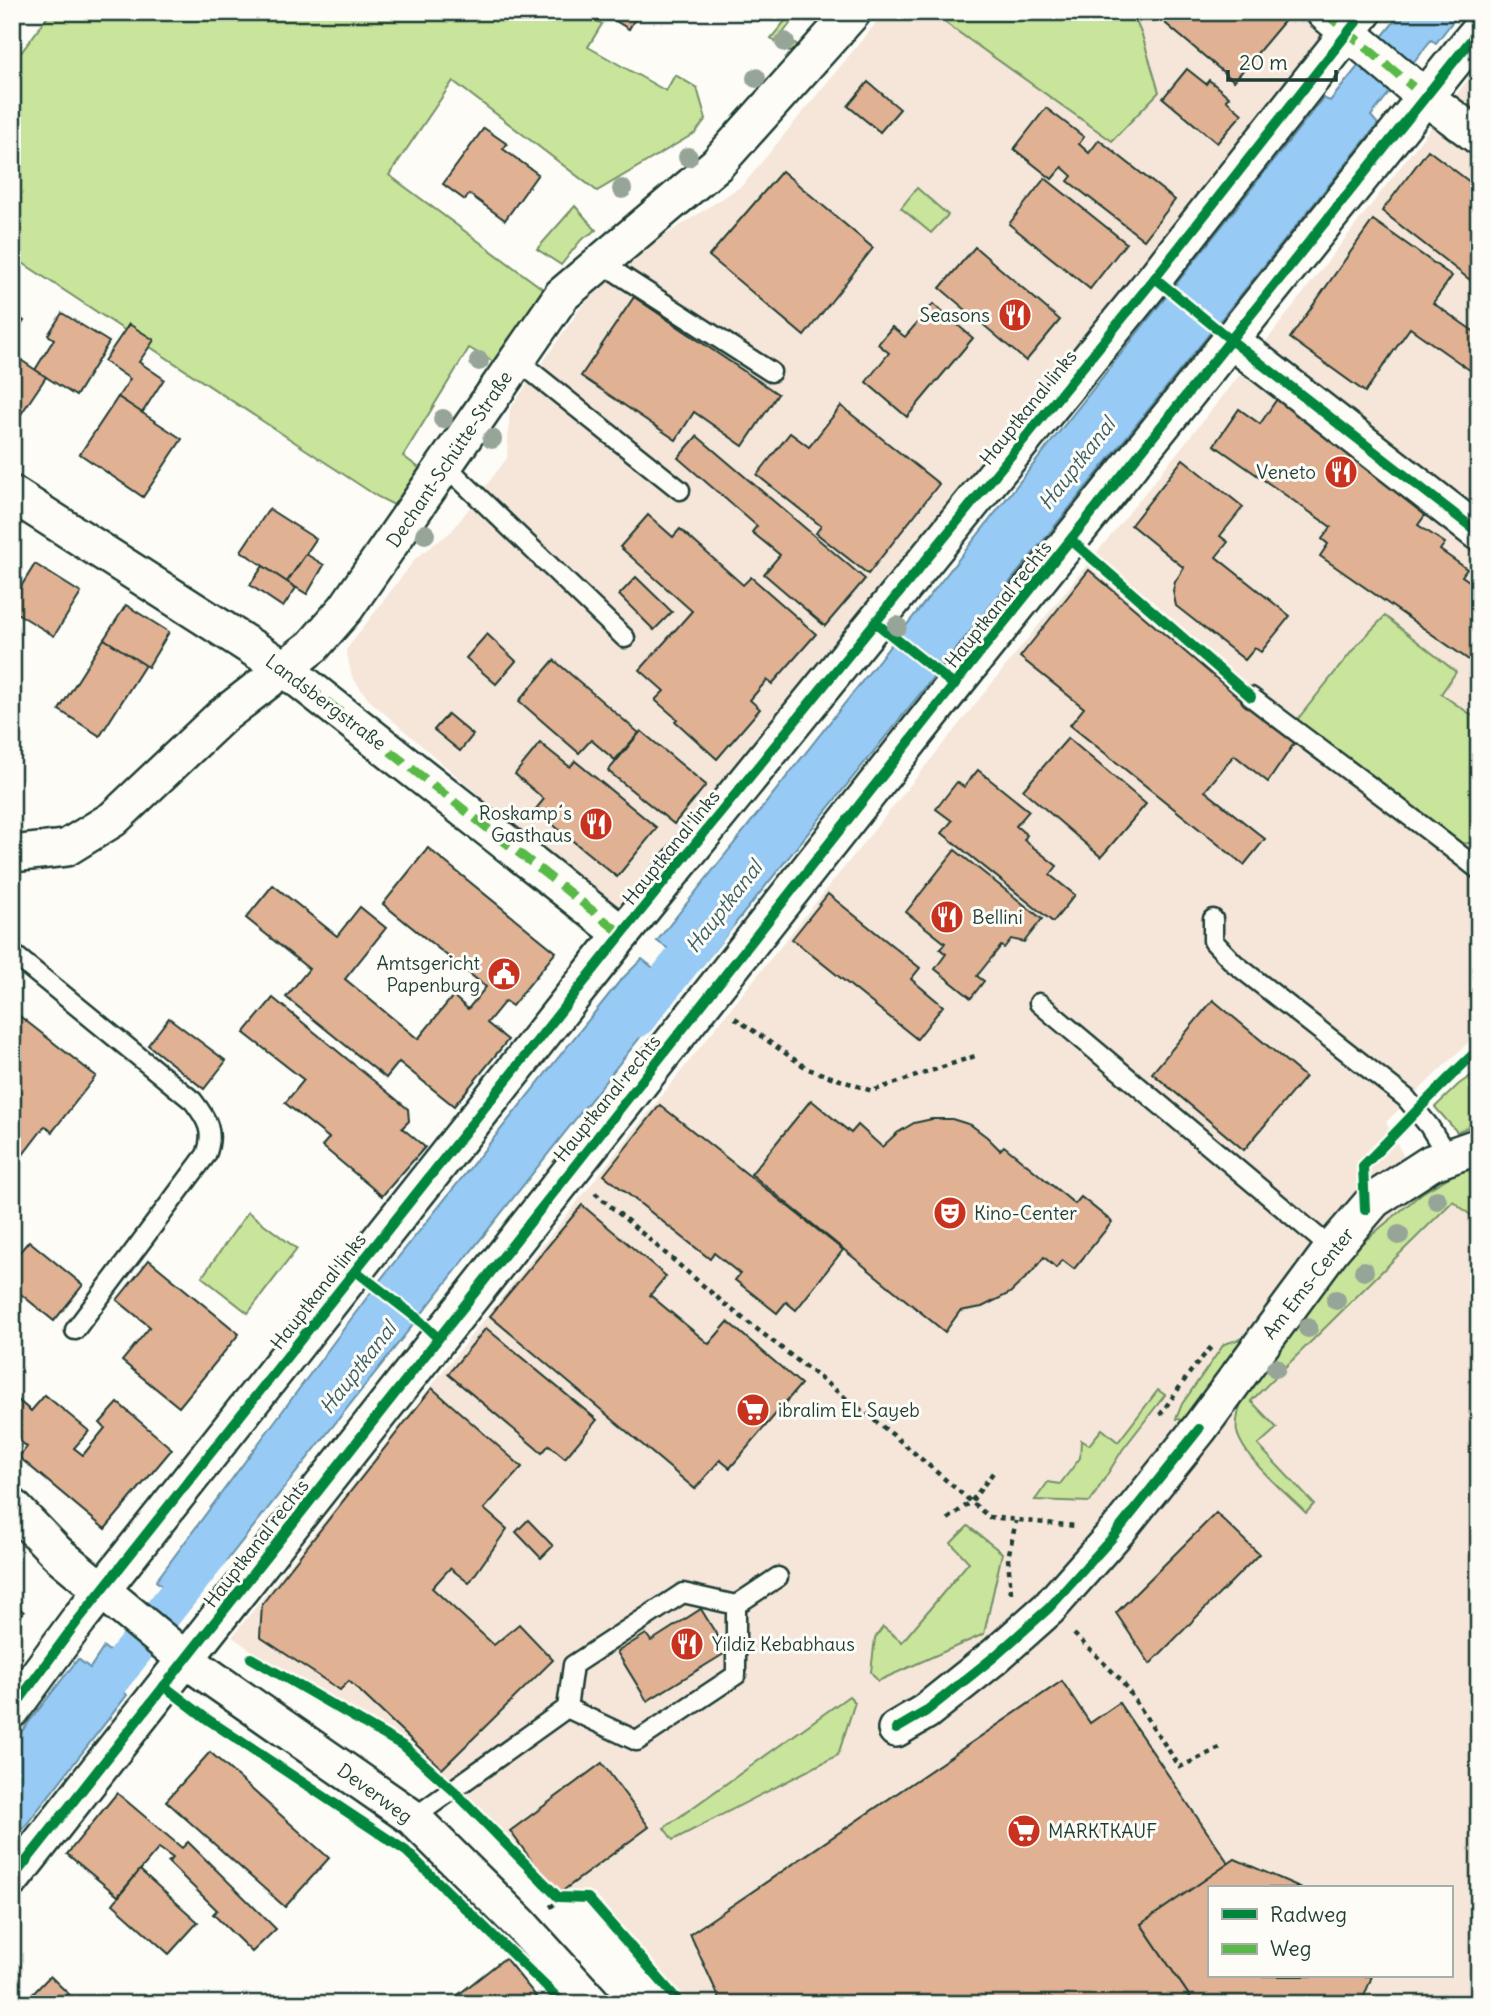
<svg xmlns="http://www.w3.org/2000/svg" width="1491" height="2016" font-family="Delius,sans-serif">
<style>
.built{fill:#f5e6d9;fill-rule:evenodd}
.green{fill:#c9e49b;stroke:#749068;stroke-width:2}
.water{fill:#97caf4;stroke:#6792a7;stroke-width:2}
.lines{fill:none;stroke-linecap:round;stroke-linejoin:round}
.canal{stroke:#97caf4;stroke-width:38}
.building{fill:#e1b193;stroke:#1f3d34;stroke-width:2}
.service-casing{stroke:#1f3d34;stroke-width:23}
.minor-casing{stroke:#1f3d34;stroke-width:40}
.path{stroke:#1f3d34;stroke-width:4.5;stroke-dasharray:5 5;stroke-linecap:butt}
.service{stroke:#fdfcf7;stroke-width:18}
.minor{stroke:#fdfcf7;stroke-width:35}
.quiet{stroke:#58b947;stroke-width:9;stroke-dasharray:18 9;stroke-linecap:butt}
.cycleway-casing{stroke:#fdfcf7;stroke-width:15}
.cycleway{stroke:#00873e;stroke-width:10}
.tree{fill:#96a597}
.labels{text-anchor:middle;stroke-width:6;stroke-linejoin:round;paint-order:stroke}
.poi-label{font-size:19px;fill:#1f3d34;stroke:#fdfcf7;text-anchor:start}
.street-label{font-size:19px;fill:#1f3d34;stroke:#fdfcf7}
.water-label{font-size:21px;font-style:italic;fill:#3d6064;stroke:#fdfcf7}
</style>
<rect width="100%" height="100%" fill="#fdfcf7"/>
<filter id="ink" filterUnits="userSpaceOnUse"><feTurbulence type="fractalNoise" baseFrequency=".0143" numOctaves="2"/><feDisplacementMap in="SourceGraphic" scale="14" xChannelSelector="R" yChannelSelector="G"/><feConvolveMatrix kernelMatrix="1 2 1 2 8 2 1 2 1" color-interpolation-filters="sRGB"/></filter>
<g filter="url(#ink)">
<g class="built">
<polygon points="885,12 1350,12 618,916 369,700 352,677 346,650 416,558 452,531 507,458 510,409 579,310 622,263 743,185"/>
<path d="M1479 65V1032L1386 1122 1422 1193 1458 1172 1479 1169V2004H685L587 1891 565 1905 423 1769 232 1637 740 997 1250 362ZM1209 1888H1451V1976H1209Z"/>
</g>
<g class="green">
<polygon points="51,12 582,12 602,24 588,47 666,91 675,75 697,88 706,119 695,133 597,191 453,81 389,175 543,289 494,362 469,348 403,456 426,473 400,508 378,497 12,256 12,65"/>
<polygon points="788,12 799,12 783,33 802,49 789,52 771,38 790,15"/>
<polygon points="930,12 1132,12 1142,35 1159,92 1112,141"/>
<polygon points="917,188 948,215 931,233 901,208"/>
<polygon points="575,206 596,230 581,240 561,265 537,249"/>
<polygon points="1385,616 1456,672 1441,694 1479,720 1477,842 1461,844 1297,720 1357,645"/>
<polygon points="1472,1075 1479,1077 1479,1122 1457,1132 1435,1107 1459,1084"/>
<path d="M1479 1169V1213L1474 1218 1453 1201 1251 1401 1277 1428 1258 1445 1314 1504 1306 1513C1286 1493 1244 1459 1237 1432 1235 1420 1240 1405 1244 1394L1342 1265 1362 1243 1422 1193 1458 1172Z"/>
<polygon points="248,1212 297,1249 248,1313 202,1277"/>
<polygon points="1243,1338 1184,1420 1176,1419 1182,1404 1224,1344"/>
<polygon points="1158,1390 1165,1395 1123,1449 1090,1502 1035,1500 1048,1482 1060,1484 1080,1458 1081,1440 1089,1445 1102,1429 1118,1442"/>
<polygon points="968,1526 1002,1553 984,1634 878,1681 871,1672 875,1638 883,1627 902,1642 969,1562 951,1543"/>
<polygon points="849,1696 855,1702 838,1755 673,1840 664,1828"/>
</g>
<g class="water">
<polygon points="1402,12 1460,12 1436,43 1431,40 1371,116 1378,124 698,970 657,941 1323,98 1330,101"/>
<polygon points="642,959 679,988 190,1607 156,1581 380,1280 619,982"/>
<polygon points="104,1647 138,1674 123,1691 127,1695 12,1843 12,1744 78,1659 90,1668"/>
</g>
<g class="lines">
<g class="canal">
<polyline points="636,1019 716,918"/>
<polyline points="91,1704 208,1556"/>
</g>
</g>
<g class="building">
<polygon points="601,12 639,12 629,29"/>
<polygon points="1174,12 1278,12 1286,19 1234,81 1165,23"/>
<polygon points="1187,69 1206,84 1209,80 1229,97 1226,100 1242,114 1217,143 1163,98"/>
<polygon points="868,82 900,109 880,132 848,106"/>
<polygon points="1046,108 1084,137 1079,144 1089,153 1099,140 1175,200 1144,240 1068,181 1072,176 1062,167 1052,179 1014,149"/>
<polygon points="484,128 507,144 503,149 538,174 505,220 469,194 465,200 443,184"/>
<polygon points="1428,150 1479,189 1479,287 1382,211"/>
<polygon points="782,171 873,248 804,336 709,256"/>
<polygon points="1045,178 1126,243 1090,289 1009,224"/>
<polygon points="1373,220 1452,276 1433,303 1479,335 1479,347 1471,371 1410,328 1365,392 1290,338"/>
<polygon points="975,247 1060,320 1026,361 940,288"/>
<polygon points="634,297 778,394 743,446 694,412 676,440 581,376"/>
<polygon points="933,304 973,338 907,417 866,382 889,353 878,344 892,327 905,337"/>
<polygon points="12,312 24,321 12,337"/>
<polygon points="62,313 109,342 76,396 35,370 54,339 48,335"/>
<polygon points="129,324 154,340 139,362 164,379 142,413 118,397 130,379 104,361"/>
<polygon points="12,354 46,377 13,426 12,425"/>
<polygon points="118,397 182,439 143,497 80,454"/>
<polygon points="1277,399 1431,507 1418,525 1445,543 1440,550 1467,569 1462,576 1479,588 1479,667 1320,556 1328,544 1322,539 1331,527 1214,445 1239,409 1260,424"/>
<polygon points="841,406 939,484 868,574 816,533 821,526 757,475 790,433 809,447"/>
<polygon points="697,436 865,579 825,626 764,574 780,555 752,532 757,526 678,458"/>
<polygon points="1183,459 1243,507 1220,536 1228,542 1216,557 1290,616 1261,652 1255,648 1245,660 1176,606 1173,591 1175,582 1184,568 1131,525"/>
<polygon points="269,509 316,539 287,582 241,551"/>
<polygon points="648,515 673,537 680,529 743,585 751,577 816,634 772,684 767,680 750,700 760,709 717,759 675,721 677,719 655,700 664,691 640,670 692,611 620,547"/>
<polygon points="306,554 324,565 307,594 287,582"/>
<polygon points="35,564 81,593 54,636 12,610 12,601"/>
<polygon points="263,566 296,588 283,607 250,585"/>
<polygon points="1089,570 1237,696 1295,742 1268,782 1234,755 1205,791 1265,839 1244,865 1070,725 1084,708 1020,657"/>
<polygon points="636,577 672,612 654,630 619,595"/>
<polygon points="126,605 169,632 148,667 104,639"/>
<polygon points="487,634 516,661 496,684 466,658"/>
<polygon points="104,639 145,665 100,736 59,710"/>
<polygon points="554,660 639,733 615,760 591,740 579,753 519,701"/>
<polygon points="448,714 473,735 460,751 434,730"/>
<polygon points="641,731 706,785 674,824 608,771"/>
<polygon points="1068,738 1146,804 1101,857 1023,790"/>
<polygon points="540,743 570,767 575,761 657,828 617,877 535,810 544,799 515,774"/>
<polygon points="978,770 1029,811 1016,826 1027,835 1024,840 1057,866 1050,875 1075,895 1053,922 942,833 952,821 936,809 957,782 964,787"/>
<polygon points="428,848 556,952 512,1006 505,1001 487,1023 508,1040 454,1106 399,1062 386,1078 286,997 309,969 246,918 273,885 337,936 360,907 386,928 345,979 418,1039 453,996 468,1009 486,987 383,904"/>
<polygon points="955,850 1042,919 1024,942 1011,939 1004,948 1001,946 977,976 984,981 971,998 935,969 946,954 940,949 945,943 906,912"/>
<polygon points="828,894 920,968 911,979 943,1006 917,1039 792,939"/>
<polygon points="273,998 408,1109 409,1121 402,1128 425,1147 382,1196 322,1146 329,1138 285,1103 304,1080 244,1033"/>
<polygon points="1213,1000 1305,1077 1244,1150 1152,1073"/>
<polygon points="12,1010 96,1076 52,1132 45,1126 12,1169"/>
<polygon points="169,1018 226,1061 204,1089 148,1045"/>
<polygon points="811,1100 851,1133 858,1125 882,1147 897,1133 914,1123 932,1119 952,1119 971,1125 987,1137 1000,1150 1004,1146 1075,1204 1081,1197 1112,1222 1074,1269 1062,1260 1056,1268 1044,1257 1032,1272 1010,1293 982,1307 960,1311 945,1332 751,1174"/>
<polygon points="660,1105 843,1250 796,1310 786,1302 777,1313 735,1280 740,1274 714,1253 710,1259 604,1175"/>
<polygon points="582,1205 666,1276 650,1295 709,1344 728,1322 801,1384 730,1468 720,1460 695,1489 490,1316"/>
<polygon points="29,1241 83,1285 54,1321 12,1287 12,1261"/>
<polygon points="149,1260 239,1334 179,1407 122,1361 150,1327 117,1300"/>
<polygon points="486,1328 597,1420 565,1458 549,1445 542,1453 448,1374"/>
<polygon points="432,1388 522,1467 484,1509 507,1529 469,1583 450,1568 432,1588 494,1645 519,1624 553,1660 442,1769 349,1681 340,1690 260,1637 262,1604"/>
<polygon points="12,1395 31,1411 45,1395 89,1431 74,1448 83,1455 105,1428 100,1423 118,1403 172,1449 105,1529 19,1457 27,1447 12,1434"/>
<polygon points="1216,1513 1259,1554 1150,1664 1116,1613"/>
<polygon points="528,1520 553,1546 541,1558 516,1532"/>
<polygon points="12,1602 24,1612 12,1626"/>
<polygon points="701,1609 727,1652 647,1701 617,1652 646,1634 651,1641"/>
<polygon points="1062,1681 1090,1723 1119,1703 1229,1864 1141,1924 1195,2004 722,2004 690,1934"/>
<polygon points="210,1752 329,1858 285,1907 166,1801"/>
<polygon points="602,1763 649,1827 557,1895 510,1831"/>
<polygon points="117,1793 182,1848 188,1842 276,1929 252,1952 213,1914 217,1910 168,1862 173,1858 159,1848 118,1896 67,1854"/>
<polygon points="1235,1859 1302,1888 1209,1888 1209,1976 1372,1976 1361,2004 1195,2004 1141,1924"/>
<polygon points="140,1870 198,1922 169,1954 113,1904"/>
<polygon points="505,1958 536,1996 526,2004 465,2004 458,1995"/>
<polygon points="50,1976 79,2004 23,2004"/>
</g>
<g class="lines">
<defs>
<g id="service">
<polyline points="600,262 771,372"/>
<polyline points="517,360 680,490"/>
<polyline points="446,466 625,638"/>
<path d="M1251 697C1326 755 1404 810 1479 870"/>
<polyline points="1213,919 1213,941 1234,963 1406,1098 1429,1126 1448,1157"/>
<path d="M12 953 193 1101C207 1119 215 1132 206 1155L75 1330"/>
<polyline points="1039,1003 1332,1249"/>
<polyline points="567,1708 573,1665 683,1593 736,1605"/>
<polyline points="413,1818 567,1708 637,1741 736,1675 736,1605 778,1577"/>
</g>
<g id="minor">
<polyline points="1324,12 1425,97 1479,137"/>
<polyline points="1232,341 1479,533"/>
<polyline points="12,494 284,668 622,934"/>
<polyline points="12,854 66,848 113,819 221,717 313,646 346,608 562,295 717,164 853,12"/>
<polyline points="12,1506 57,1553 186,1660 413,1818 520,1924 593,2004"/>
<polyline points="12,1710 79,1619 622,934 1155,278 1364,12"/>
<polyline points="896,1729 925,1712 994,1657 1049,1608 1119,1529 1199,1429 1332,1249 1374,1200 1431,1163 1479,1146"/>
<polyline points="12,1879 954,685 1479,30"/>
</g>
</defs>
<use href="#service" class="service-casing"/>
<use href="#minor" class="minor-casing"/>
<g class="path">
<polyline points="1183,300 1203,317"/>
<polyline points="735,1018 808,1069 872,1091 975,1056"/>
<polyline points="595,1193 726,1305 892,1434 989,1517 1075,1526"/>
<polyline points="1160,1415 1191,1371 1212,1346"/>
<polyline points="948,1519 971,1502 995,1470"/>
<polyline points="1011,1593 1008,1558 1016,1521"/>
<polyline points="1074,1634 1121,1680 1180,1767 1224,1746"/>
<polyline points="550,1907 565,1898 588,1898 630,1946"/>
</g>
<use href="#service" class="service"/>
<use href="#minor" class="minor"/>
<g class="quiet">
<polyline points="1324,12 1413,87"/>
<polyline points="284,668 622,934"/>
</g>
<defs>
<g id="cycleway">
<polyline points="1155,278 1232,341 1479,533"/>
<polyline points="1071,540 1251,697"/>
<polyline points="876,623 954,685"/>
<path d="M1365 1210 1363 1166C1402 1127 1438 1087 1479 1049"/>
<polyline points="357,1272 418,1319 438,1338"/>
<polyline points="251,1658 405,1747 453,1790 558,1897 588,1898 681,2004"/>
<polyline points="164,1686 207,1719 406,1851 564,2004"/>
<polyline points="12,1710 79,1619 622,934 1155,278 1364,12"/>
<polyline points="896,1729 925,1712 994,1657 1049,1608 1112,1538 1199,1429"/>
<polyline points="12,1879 954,685 1479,30"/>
</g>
</defs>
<use href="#cycleway" class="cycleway-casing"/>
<use href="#cycleway" class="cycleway"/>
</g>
<g class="tree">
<circle cx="785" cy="42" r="10"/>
<circle cx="756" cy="78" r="10"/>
<circle cx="688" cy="157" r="10"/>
<circle cx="622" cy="189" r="10"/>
<circle cx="479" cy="361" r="10"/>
<circle cx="443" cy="419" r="10"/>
<circle cx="492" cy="439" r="10"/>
<circle cx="425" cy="534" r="10"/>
<circle cx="897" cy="626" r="10"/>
<circle cx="1437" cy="1200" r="10"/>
<circle cx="1399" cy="1235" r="10"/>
<circle cx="1364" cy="1271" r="10"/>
<circle cx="1336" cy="1300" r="10"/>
<circle cx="1308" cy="1328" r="10"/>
<circle cx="1276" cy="1368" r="10"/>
</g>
</g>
<defs>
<symbol id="restaurant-disc" viewBox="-11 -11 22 22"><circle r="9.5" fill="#c8321e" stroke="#fdfcf7"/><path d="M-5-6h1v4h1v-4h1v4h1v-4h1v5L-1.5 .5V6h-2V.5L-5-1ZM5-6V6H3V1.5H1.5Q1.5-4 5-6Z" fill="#fff"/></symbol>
<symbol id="civic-disc" viewBox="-11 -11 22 22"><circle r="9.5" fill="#c8321e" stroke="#fdfcf7"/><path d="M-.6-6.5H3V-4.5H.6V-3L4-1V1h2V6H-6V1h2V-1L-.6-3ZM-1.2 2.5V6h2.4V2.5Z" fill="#fff"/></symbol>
<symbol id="theatre-disc" viewBox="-11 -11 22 22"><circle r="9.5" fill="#c8321e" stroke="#fdfcf7"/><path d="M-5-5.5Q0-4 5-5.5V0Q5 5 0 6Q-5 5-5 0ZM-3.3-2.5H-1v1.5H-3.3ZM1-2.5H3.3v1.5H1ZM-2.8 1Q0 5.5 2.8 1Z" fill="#fff"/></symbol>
<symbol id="supermarket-disc" viewBox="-11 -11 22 22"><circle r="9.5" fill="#c8321e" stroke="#fdfcf7"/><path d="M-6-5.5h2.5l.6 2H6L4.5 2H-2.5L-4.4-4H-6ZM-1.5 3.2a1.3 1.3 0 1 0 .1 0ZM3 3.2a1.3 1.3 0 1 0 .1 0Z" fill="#fff"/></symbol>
</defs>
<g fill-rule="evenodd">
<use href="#restaurant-disc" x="996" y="296" width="38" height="38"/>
<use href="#restaurant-disc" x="1322" y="453" width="38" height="38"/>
<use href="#restaurant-disc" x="577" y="805" width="38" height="38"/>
<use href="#restaurant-disc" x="928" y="898" width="38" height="38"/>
<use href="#civic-disc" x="485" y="955" width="38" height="38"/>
<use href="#theatre-disc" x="931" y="1194" width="38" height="38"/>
<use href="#supermarket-disc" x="734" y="1391" width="38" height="38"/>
<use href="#restaurant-disc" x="668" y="1625" width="38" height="38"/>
<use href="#supermarket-disc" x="1005" y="1812" width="38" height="38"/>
</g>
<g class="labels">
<g class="poi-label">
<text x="990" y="322" text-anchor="end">Seasons</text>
<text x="1316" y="479" text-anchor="end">Veneto</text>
<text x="572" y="820" text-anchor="end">Roskamp´s<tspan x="572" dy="22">Gasthaus</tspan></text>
<text x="972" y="924">Bellini</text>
<text x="480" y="970" text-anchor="end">Amtsgericht<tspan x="480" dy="22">Papenburg</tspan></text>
<text x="974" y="1220">Kino-Center</text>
<text x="778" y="1417">ibralim EL Sayeb</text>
<text x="712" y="1651">Yildiz Kebabhaus</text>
<text x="1048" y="1838">MARKTKAUF</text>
</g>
<g class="street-label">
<text transform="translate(1028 407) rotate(-51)" y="7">Hauptkanal links</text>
<text transform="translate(449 459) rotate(-56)" y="7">Dechant-Schütte-Straße</text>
<text transform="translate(998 604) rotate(-51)" y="7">Hauptkanal rechts</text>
<text transform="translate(326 702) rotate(37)" y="7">Landsbergstraße</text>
<text transform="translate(671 847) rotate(-51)" y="7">Hauptkanal links</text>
<text transform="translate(607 1098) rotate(-51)" y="7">Hauptkanal rechts</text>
<text transform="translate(1308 1283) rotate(-52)" y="7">Am Ems-Center</text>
<text transform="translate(318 1291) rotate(-52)" y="7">Hauptkanal links</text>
<text transform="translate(256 1543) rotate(-52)" y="7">Hauptkanal rechts</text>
<text transform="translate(375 1793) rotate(36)" y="7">Deverweg</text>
</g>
<g class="water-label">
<text transform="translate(1077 464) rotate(-52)" y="7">Hauptkanal</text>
<text transform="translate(724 907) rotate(-52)" y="7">Hauptkanal</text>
<text transform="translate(358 1368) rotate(-52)" y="7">Hauptkanal</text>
</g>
</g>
<rect width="1491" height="2016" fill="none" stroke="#fdfcf7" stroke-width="42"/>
<rect x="21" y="21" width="1449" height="1974" fill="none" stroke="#1f3d34" stroke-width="2.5" filter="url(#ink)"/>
<rect x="1208" y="1886" width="245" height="91" fill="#fdfcf7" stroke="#a4b0a9" stroke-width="2"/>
<rect x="1222" y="1909" width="35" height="10" fill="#00873e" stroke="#a4b0a9" stroke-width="2"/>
<text x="1270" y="1922" font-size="21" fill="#1f3d34">Radweg</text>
<rect x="1222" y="1944" width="35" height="10" fill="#58b947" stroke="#a4b0a9" stroke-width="2"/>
<text x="1270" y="1956" font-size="21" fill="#1f3d34">Weg</text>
<path d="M1228 70v10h108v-10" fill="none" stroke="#1f3d34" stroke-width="3.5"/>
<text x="1239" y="70" font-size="21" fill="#1f3d34" stroke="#fdfcf7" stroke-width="5" paint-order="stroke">20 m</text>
</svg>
